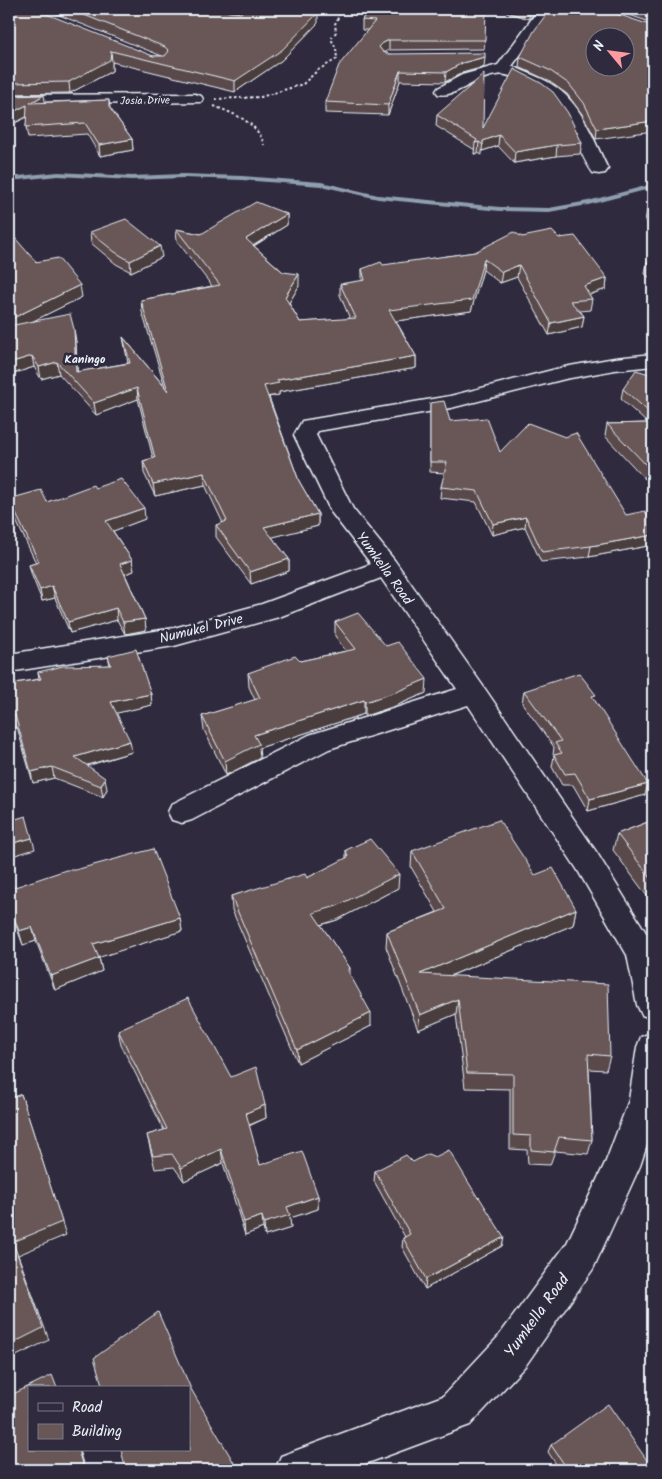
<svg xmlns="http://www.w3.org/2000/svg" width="662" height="1479" font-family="Kalam,sans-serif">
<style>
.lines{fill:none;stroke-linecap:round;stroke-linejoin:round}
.stream{fill:#8f9faf;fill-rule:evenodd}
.minor-casing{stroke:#e8f1f8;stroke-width:3}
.path{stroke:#e8f1f8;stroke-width:2;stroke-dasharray:2.5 2.5;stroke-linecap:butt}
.minor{fill:#2f2a3d;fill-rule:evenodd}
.wall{fill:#5a4a4b;stroke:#e8f1f8}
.shaded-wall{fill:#4a3c3d;stroke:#e8f1f8}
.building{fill:#695657;stroke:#e8f1f8;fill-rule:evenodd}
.labels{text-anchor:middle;stroke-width:5;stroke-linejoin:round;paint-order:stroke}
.far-street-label{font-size:11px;fill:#e8f1f8;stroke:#2f2a3d}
.far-neighbourhood-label{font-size:12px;font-weight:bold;fill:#e8f1f8;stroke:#2f2a3d}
.street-label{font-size:14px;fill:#e8f1f8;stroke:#2f2a3d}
.near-street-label{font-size:16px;fill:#e8f1f8;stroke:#2f2a3d}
</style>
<rect width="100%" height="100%" fill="#2f2a3d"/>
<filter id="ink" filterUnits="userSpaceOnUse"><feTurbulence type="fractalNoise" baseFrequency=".02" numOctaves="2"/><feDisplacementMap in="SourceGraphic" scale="10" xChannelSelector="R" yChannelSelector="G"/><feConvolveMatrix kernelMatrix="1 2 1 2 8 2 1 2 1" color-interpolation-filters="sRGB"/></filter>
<g filter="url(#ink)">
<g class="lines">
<polygon class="stream" points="58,172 132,176 183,174 242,176 321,182 378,195 500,207 549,208 588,201 653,184 653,188 588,205 549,212 500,211 378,199 321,186 242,180 183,178 132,180 58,176 9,181 9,177"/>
<defs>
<g id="minor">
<path d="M539 9H554L512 66C527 73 544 78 557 88 583 107 594 141 608 169L605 173 599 174 593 173C567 135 575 106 525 83 506 74 504 72 485 78 470 82 453 98 438 94L436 91 438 88 462 75 498 65Z"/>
<polygon points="195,94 201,96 203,99 201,102 9,105 9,95"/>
<polygon points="653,354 653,366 615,370 565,379 451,408 318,431 316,435 353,509 395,561 483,686 597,853 653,944 653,1019 642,1015 637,1005 627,955 577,869 468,705 329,749 192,820 182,823 172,820 168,812 172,804 309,735 457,689 381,578 279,617 174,646 9,672 9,654 174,628 262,604 371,564 331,512 294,435 302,421 450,396 564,367 615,358"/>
<polygon points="653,1032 653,1127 640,1166 593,1269 526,1365 470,1425 349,1470 275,1470 281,1456 443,1396 498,1337 567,1243 606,1161 629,1100 637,1047 641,1037"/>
</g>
</defs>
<use href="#minor" class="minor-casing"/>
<g class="path">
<polyline points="215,99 261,97 303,84 318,70 337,59 336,48 331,39 336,32 335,24 342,9"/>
<path d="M214 106C234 114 258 122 264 145"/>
</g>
<use href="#minor" class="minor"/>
</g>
<g class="wall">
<polygon points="9,9 153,56 162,56 44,9 220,9 230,12 239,13 236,10 229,9 303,9 303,10 318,23 282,60 235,92 112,62 112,71 70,93 9,94"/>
<polygon points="368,9 485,40 484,49 389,50 384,52 389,54 484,67 462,73 445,82 400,81 388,115 325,113 325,102 368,30 362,30 362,20"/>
<polygon points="497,9 538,9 529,19"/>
<polygon points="611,9 653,9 653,23"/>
<polygon points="653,26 596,139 582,114 567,94 547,80 519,67 520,57"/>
<polygon points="9,96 45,102 109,100 110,108 132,139 133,150 100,156 87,134 28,138 26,127 27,117 9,126"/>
<polygon points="437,115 483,128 582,143 580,154 556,156 514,163 498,146 482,151 482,155 478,153 474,154 475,150 436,126"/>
<polygon points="653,209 653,228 645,221 647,210"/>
<polygon points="287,214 287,225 254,246 299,286 289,303 300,322 350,319 340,295 340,284 362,281 362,269 475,252 522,237 559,238 607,278 606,289 589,295 592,299 590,310 580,311 584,316 582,327 549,335 517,277 500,283 483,270 471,311 396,321 416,356 416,368 279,392 279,395 269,397 299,481 318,514 318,526 272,537 289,559 289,571 251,584 216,537 216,525 223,523 205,485 155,496 144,473 143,461 153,458 138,399 96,415 59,374 41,379 34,367 9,375 9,240 82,297 31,322 76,341 77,372 128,363 125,348 123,337 165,387 142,312 141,300 212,286 177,241 176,229 201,234"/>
<polygon points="90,232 162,257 131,272 116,264 91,243"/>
<polygon points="653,261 653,280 645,274 647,262"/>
<polygon points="653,375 653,420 646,422 621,399 623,389"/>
<polygon points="430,403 450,421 500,452 626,515 653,524 653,545 589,557 541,562 525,527 492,535 476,502 440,498 441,487 445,473 430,472"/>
<polygon points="648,423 653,477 645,479 605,436 607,424"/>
<polygon points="95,488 145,519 113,531 132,560 134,571 125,574 145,619 146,630 125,634 117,620 70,633 55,598 42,601 32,576 29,565 36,563 11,510 9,499 47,502"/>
<polygon points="335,622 386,646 426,693 395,706 365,716 364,714 259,748 260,758 226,775 204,730 202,716 255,700 249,687 248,673 300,661 346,651 335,636"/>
<polygon points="108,656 151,694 152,705 116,713 132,752 87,766 107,789 103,797 54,778 33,783 17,727 9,728 9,684 39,679 38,672 110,665"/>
<polygon points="524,691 595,701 645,795 588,811 573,785 562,785 552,767 554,756 553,755 554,747 522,703"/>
<polygon points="653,820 653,904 613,850 617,834"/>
<polygon points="346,850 398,888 337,920 321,925 350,968 350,974 371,1026 298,1063 232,910 231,896 307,878 346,859"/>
<polygon points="412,851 535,875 576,909 573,925 450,976 610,1056 606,1070 589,1069 592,1140 588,1154 555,1151 550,1165 528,1164 527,1150 510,1149 510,1089 465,1088 456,1014 418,1030 386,947 387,932 437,912 411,867"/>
<polygon points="9,889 180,918 182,931 99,957 102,971 55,990 36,941 23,945 9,907"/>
<polygon points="118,1030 231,1077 265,1105 266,1118 249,1126 260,1165 318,1196 318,1209 290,1218 291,1228 265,1236 263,1228 245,1235 223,1163 184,1181 174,1167 155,1169 147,1135 164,1130 121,1045"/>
<polygon points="413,1162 478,1198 504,1237 502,1246 425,1289 402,1247 403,1238 405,1237 374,1181 375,1171"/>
<polygon points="551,1445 653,1470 560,1470 548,1452"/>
</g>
<g class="shaded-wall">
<polygon points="530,9 538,9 529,19"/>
<polygon points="318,13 318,23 282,60 235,92 235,81"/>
<polygon points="389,40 389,50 383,53 379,47 383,43"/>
<polygon points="111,51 112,62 112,71 70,93 69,82"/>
<polygon points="485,57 484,67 462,73 445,82 446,72 462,63"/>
<polygon points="400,71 400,81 388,115 388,105"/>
<polygon points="44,95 46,106 30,103"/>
<polygon points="27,105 28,116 9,126 9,114"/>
<polygon points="653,121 653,131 596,139 597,129"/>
<polygon points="499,135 498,146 482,151 483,141"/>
<polygon points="132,139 133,150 100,156 99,145"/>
<polygon points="479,142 478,153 474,154 475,143"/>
<polygon points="557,145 556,156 514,163 515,152"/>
<polygon points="287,214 287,225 246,250 246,239"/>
<polygon points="160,246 162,257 131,272 130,261"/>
<polygon points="484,259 483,270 471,311 389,322 389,310"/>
<polygon points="519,265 517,277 500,283 502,272"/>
<polygon points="299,274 299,286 286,308 285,297"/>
<polygon points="607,278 606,289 582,297 584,286"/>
<polygon points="80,285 82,297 9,333 9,320"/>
<polygon points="584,316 582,327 549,335 551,323"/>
<polygon points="74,329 76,341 78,383 76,372"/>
<polygon points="32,356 34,367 9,375 9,363"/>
<polygon points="416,356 416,368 279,392 279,395 265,397 264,386 277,380"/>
<polygon points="57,362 59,374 41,379 39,367"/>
<polygon points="137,388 138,399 96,415 94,403"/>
<polygon points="653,410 653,420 646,422 649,412"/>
<polygon points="653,466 653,477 645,479 648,467"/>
<polygon points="204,473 205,485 155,496 153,484"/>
<polygon points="144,508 145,519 108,533 106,521"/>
<polygon points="318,514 318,526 265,539 264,527"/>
<polygon points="526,517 525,527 492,535 493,524"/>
<polygon points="653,535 653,545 589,557 591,546"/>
<polygon points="289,559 289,571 251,584 250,572"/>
<polygon points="132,560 134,571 122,575 120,564"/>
<polygon points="52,586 55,598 42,601 40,590"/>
<polygon points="116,608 117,620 70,633 68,622"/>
<polygon points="145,619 146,630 125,634 123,622"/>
<polygon points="427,679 426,693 395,706 365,716 365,702"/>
<polygon points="151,694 152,705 113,714 111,702"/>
<polygon points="364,700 364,714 259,748 260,758 226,775 225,761 254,735"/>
<polygon points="130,741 132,752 77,768 75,757"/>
<polygon points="52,767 54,778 33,783 31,772"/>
<polygon points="105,778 107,789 103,797 101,786"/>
<polygon points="648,784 645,795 588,811 590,799"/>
<polygon points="32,838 35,849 9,857 9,844"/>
<polygon points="399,874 398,888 337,920 313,927 313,913"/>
<polygon points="576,909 573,925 418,989 420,974"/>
<polygon points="180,918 182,931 97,958 93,944"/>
<polygon points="32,927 36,941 23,945 19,931"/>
<polygon points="99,958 102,971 55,990 51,976"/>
<polygon points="458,999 456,1014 418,1030 420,1015"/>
<polygon points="371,1013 371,1026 298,1063 297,1050"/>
<polygon points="21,1094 66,1235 18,1255 49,1340 10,1359 9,1356 9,1345 13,1242"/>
<polygon points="265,1105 266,1118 247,1126 246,1113"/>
<polygon points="221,1149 223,1163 184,1181 181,1168"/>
<polygon points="318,1196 318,1209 290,1218 291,1228 265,1236 264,1223 287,1207"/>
<polygon points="262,1216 263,1228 245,1235 244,1222"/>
<polygon points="504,1237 502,1246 425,1289 426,1279"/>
<polygon points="78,1450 79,1450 85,1470 84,1470"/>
</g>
<g class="building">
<polygon points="9,9 34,9 153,56 165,56 169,51 165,47 69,9 220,9 230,12 241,13 244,9 303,9 302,10 318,13 282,50 235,81 111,51 110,60 69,82 9,83"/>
<polygon points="368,9 486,9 485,40 389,40 383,43 379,47 383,52 389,54 485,53 485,57 462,63 446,72 400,71 388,105 325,102 339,65 375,21 362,20"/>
<path d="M550 9H602L653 26V91L651 92 653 93V121L597 129 584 103 569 84 549 70 520 57 534 31ZM594 38H624V68H594Z"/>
<polygon points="641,9 653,9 653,13"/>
<polygon points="514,69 541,83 553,92 568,113 582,143 557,145 515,152 499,135 483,141 483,145 479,142 475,143 477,140 437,115 484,74 483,128"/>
<polygon points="44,95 30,103 109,100 109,107 132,139 99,145 85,123 26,127 27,105 9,114 9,96"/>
<polygon points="256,202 287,214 246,239 283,272 299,274 285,297 300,322 356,318 340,284 365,280 362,269 381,262 383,265 475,252 514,232 522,237 552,231 559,238 575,236 607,278 584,286 592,299 570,301 584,316 551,323 519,265 502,272 484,259 472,300 389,310 416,356 277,380 279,383 264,386 299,481 318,514 264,527 289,559 250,572 216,525 227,521 204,473 153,484 143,461 155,458 137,388 94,403 57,362 39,367 32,356 9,363 9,326 70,314 74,329 76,372 130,363 123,337 168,391 141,300 220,285 176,229 201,234"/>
<polygon points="653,209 653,215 647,210"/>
<polygon points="126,219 160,246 130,261 115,252 90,232"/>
<polygon points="15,238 36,262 58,258 80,285 9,320 9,240"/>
<polygon points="653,261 653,267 647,262"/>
<polygon points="636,370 653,375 653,410 649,412 623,389"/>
<polygon points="444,401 450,421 487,418 500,452 528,423 565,437 576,433 626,515 645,511 653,524 653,535 591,546 542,552 526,517 493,524 477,491 441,487 447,462 430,462 430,403"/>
<polygon points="648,423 653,428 653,466 648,467 607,424"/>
<polygon points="121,479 144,508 106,521 132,560 120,564 145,619 123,622 116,608 68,622 52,586 40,590 29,565 39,562 9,499 41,490 47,502 93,485 95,488"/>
<polygon points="358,613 386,646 398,642 427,679 396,692 365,702 364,700 254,735 259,744 225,761 202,716 260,698 248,673 295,656 300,661 356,649 335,622"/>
<polygon points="136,649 151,694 111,702 130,741 75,757 105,778 101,786 52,767 31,772 15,715 9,716 9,684 41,679 38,672 63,666 111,665 108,656"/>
<polygon points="579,673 596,695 592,696 648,784 590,799 575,773 565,774 554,755 562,753 555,743 561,741 524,691"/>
<polygon points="26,816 32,838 9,844 9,821"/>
<polygon points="499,820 535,875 553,868 576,909 420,974 608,984 610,1056 588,1054 592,1140 559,1137 554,1152 531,1150 531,1136 513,1135 513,1074 467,1073 458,999 420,1015 387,932 446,909 412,851"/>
<polygon points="653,820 653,881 617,834"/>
<polygon points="370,839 399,874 337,906 313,913 350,968 348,971 371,1013 297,1050 231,896 305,874 307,878 348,857 346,850"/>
<polygon points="153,849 180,918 93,944 99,958 51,976 32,927 19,931 9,904 9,889 66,870 75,870"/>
<polygon points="188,998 231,1077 256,1067 265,1105 246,1113 260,1165 302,1151 318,1196 287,1207 290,1215 264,1223 262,1216 244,1222 221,1149 181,1168 172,1154 153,1156 147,1135 167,1129 118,1030"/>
<polygon points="21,1094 62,1222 13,1242 43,1328 9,1345 9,1099"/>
<polygon points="449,1150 478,1198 479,1197 504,1237 426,1279 403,1238 410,1234 375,1171 406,1155 413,1162 428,1154 435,1157"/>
<polygon points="158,1312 191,1389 237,1468 233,1470 126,1470 121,1450 189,1450 189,1388 103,1388 94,1358"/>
<polygon points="52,1375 57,1388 29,1388 29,1450 78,1450 84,1470 9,1470 9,1396"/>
<polygon points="608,1404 653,1469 653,1470 568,1470 551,1445"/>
</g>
</g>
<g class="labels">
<g class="far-street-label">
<text transform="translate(145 100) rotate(-1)" y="4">Josia Drive</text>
</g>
<g class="far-neighbourhood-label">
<text x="85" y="363">Kaningo</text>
</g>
<g class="street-label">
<text transform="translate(385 568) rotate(54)" y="5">Yumkella Road</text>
<text transform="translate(201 628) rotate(-14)" y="5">Numukel Drive</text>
</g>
<g class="near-street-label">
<text transform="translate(536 1315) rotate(-54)" y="6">Yumkella Road</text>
</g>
</g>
<rect width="662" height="1479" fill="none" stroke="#2f2a3d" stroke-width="30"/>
<rect x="15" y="15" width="632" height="1449" fill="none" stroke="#e8f1f8" stroke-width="2" filter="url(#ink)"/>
<rect x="28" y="1386" width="162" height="65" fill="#2f2a3d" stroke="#797a88"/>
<rect x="38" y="1403" width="25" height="8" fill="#2f2a3d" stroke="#797a88"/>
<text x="72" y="1412" font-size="15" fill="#e8f1f8">Road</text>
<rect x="38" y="1424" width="25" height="15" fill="#695657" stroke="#797a88"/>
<text x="72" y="1436" font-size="15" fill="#e8f1f8">Building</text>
<g transform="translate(610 52) rotate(299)"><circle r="24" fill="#2f2a3d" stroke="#797a88"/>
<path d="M0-4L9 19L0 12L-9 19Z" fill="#ff9aa2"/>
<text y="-8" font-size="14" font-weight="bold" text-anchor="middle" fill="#e8f1f8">N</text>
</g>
</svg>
